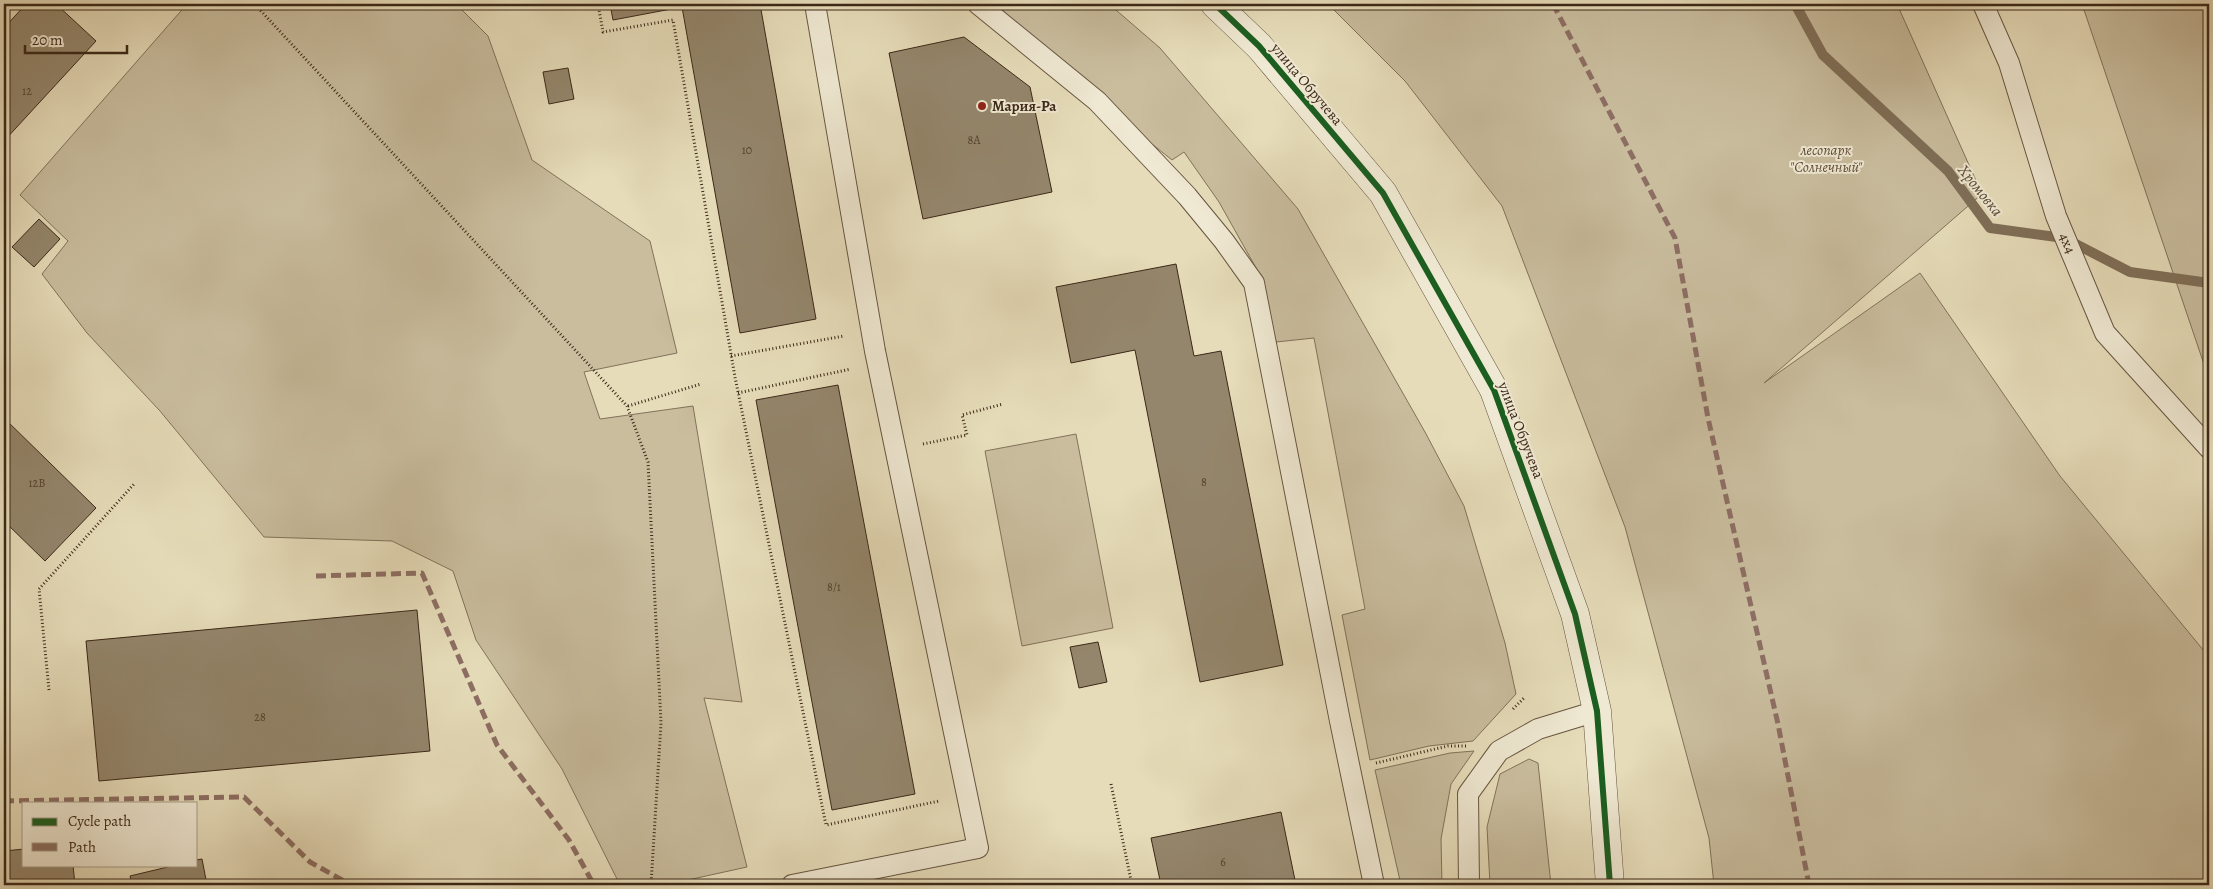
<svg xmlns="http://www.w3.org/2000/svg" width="2213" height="889" font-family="Alegreya,serif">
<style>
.green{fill:#c9bd9e;stroke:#82725b}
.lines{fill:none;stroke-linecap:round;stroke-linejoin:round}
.stream{stroke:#7f6f58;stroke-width:10}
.building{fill:#94866c;stroke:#3c2818}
.service-casing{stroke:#665540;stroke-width:22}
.tertiary-casing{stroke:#665540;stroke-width:29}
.path{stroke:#3c2818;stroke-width:3;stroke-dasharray:1 2.5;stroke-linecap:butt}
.service{stroke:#efe8d2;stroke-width:20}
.tertiary{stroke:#efe8d2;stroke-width:28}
.quiet{stroke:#8d6e63;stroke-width:5;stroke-dasharray:10 5;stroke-linecap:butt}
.cycleway-casing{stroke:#efe8d2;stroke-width:9}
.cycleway{stroke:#1b5e20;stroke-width:6}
.poi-dot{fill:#8f2418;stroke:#efe8d2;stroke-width:2}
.labels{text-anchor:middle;stroke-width:4;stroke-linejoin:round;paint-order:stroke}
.number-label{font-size:12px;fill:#52402d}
.street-label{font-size:15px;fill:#3c2818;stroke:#efe8d2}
.poi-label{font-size:15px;font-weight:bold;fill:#3c2818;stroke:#efe8d2;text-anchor:start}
.park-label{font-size:15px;font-style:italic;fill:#5f4d3a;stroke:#efe8d2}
.water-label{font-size:16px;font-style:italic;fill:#5e4c38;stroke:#efe8d2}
</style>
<rect width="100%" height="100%" fill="#e6dcb9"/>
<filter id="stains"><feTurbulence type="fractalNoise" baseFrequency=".004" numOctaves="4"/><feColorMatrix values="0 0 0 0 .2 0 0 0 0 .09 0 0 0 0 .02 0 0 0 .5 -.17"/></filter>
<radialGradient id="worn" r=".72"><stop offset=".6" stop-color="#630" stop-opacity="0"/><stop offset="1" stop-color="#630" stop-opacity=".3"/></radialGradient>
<g class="green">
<polygon points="187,4 456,4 488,36 532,160 650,241 677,353 584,372 600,419 693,406 742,702 704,698 747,867 665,885 620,885 562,769 476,640 453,571 392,541 264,537 160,411 87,333 42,274 68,241 20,195"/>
<polygon points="977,4 1109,4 1160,48 1298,209 1425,432 1464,506 1505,643 1516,694 1473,741 1429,746 1370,760 1342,615 1365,609 1314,338 1276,342 1260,275 1219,202 1184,152 1172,160"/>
<polygon points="1328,4 1897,4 1982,194 1764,383 1920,273 2060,476 2209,657 2209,885 1714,885 1709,838 1625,527 1502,206 1405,81"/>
<polygon points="2082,4 2209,4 2209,379"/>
<polygon points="1076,434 1113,628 1022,646 985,451"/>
<polygon points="1474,751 1451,784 1441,839 1442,885 1401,885 1375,770 1450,753"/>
<polygon points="1529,759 1538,763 1551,885 1490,885 1487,827 1500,774"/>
</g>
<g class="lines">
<polyline class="stream" points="1795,4 1823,55 1948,171 1990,228 2064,238 2130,272 2209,283"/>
</g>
<g class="building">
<polygon points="26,4 56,4 96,41 4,141 4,28"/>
<polygon points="610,4 740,4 740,8 760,4 816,319 740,333 682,7 613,20"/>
<polygon points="964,37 1030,87 1052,192 923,219 889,53"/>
<polygon points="568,68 574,99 549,104 543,72"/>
<polygon points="39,219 60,239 34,267 12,247"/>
<polygon points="1176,264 1194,356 1221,351 1283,665 1200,682 1135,350 1071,363 1056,287"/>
<polygon points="838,385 915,794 832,810 756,400"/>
<polygon points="4,418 96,508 45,561 4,521"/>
<polygon points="417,610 430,751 99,781 86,641"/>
<polygon points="1098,642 1107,682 1079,688 1070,647"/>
<polygon points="1281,812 1296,885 1161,885 1151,838"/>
<polygon points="24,849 24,865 73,865 75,885 8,885 4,851"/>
<polygon points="202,859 207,885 132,885 130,876 176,865 196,865 196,860"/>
</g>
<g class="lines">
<defs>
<g id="service">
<polyline points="978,4 1097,101 1187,196 1224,241 1254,283 1340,721 1374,885"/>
<path id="s1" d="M1983 4 2009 63 2056 216 2105 333 2209 448"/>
<polyline points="792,885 978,848 875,351 815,4"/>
<polyline points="1469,885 1468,794 1499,751 1538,729 1597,711"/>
</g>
<polyline id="tertiary" points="1215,4 1259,46 1383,193 1494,390 1575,614 1597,711 1610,885"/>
</defs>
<use href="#service" class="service-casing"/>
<use href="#tertiary" class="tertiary-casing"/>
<g class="path">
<polyline points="258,4 261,11 627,406 648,462 661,723 651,885"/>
<polyline points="598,4 603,32 673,20 735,377 826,825 939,801"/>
<polyline points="731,356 844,336"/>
<polyline points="738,393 851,369"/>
<polyline points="628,406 701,384"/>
<polyline points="923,444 967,435 962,415 1003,404"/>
<polyline points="49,690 39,589 135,483"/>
<polyline points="1513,709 1525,697"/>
<polyline points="1376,763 1448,746 1468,746"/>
<polyline points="1111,784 1132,885"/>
</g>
<use href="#service" class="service"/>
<use href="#tertiary" class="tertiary"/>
<g class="quiet">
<polyline points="1553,4 1675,238 1708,418 1778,724 1809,885"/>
<polyline points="316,576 422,573 497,745 569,840 594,885"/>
<polyline points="4,801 244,797 310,862 351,885"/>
</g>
<defs>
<polyline id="cycleway" points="1215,4 1259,46 1383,193 1494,390 1575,614 1597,711 1610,885"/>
</defs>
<use href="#cycleway" class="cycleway-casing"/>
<use href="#cycleway" class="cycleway"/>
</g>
<circle class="poi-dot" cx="982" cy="106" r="5"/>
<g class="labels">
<g class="number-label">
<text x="27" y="95">12</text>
<text x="974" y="144">8А</text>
<text x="747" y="154">10</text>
<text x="1204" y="486">8</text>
<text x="37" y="487">12В</text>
<text x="834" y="591">8/1</text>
<text x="260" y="721">28</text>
<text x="1223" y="866">6</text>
</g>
<g class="street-label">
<text transform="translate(1307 84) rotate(50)" y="5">улица Обручева</text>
<text dy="5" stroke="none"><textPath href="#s1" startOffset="254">4x4</textPath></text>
<text transform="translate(1521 430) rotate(69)" y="5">улица Обручева</text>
</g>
<g class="poi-label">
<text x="992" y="111">Мария-Ра</text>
</g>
<g class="park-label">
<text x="1826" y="155">лесопарк<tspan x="1826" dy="17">"Солнечный"</tspan></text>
</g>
<g class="water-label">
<text transform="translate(1981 190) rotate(51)" y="6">Хромовка</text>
</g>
</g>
<rect width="2213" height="889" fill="none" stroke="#e6dcb9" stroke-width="20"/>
<rect x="5" y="5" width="2203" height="879" fill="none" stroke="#3c2818" stroke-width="2.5"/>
<rect x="10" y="10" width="2193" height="869" fill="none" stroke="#3c2818"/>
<rect x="22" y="802" width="175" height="65" fill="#efe8d2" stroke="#a79b88"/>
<rect x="32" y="818" width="25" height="8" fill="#1b5e20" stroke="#a79b88"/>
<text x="68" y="826" font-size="15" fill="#3c2818">Cycle path</text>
<rect x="32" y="843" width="25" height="8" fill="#8d6e63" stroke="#a79b88"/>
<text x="68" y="852" font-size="15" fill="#3c2818">Path</text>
<path d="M25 45v8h102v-8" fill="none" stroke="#3c2818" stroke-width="2.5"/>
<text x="32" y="45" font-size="15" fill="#3c2818" stroke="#efe8d2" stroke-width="4" paint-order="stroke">20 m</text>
<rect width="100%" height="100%" filter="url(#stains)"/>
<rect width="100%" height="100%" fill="url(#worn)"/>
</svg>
